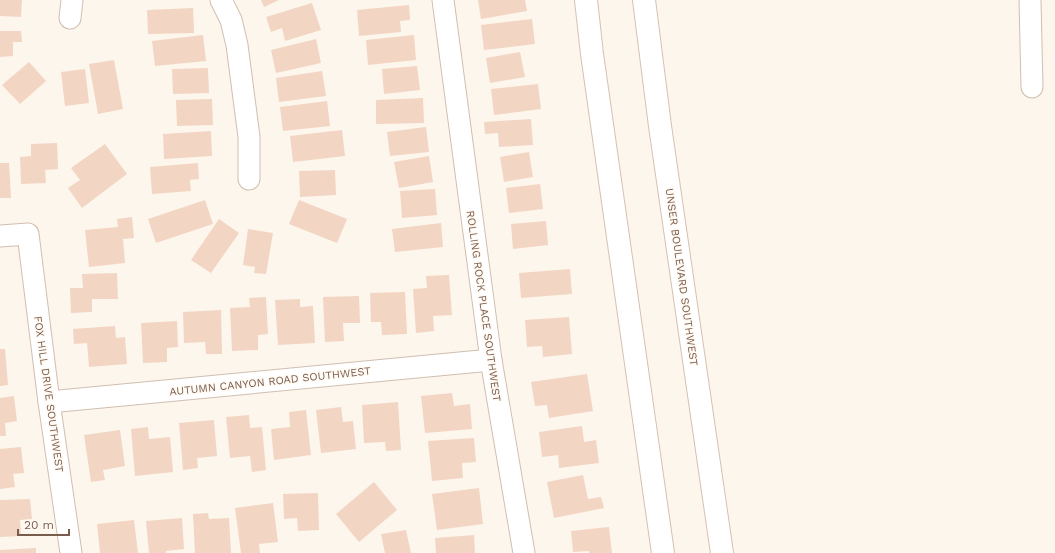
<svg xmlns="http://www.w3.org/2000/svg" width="1055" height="553" font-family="'Work Sans',sans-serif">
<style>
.building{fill:#f3d5c3}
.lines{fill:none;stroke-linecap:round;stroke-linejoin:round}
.street-casing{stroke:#d1beb0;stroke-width:23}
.secondary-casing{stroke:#d6c0b0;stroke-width:24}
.street{stroke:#fff;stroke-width:21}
.secondary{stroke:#fff;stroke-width:22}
.labels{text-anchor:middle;stroke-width:3;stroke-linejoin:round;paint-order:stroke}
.street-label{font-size:11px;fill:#7a5c4d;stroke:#fffaf3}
</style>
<rect width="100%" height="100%" fill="#fdf6ec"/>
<g class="building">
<polygon points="0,0 22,0 21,17 0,16"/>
<polygon points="261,0 279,0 264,7"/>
<polygon points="478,0 525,0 527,11 481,19"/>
<polygon points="312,3 321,30 285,41 282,28 271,32 266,17"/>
<polygon points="409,5 410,20 400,21 401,32 359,36 357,10"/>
<polygon points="193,8 194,33 148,34 147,10"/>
<polygon points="532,19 535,44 484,50 481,25"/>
<polygon points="0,31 21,31 22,42 13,42 13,56 0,57"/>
<polygon points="203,35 206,61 155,66 152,41"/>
<polygon points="414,35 416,60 368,65 366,40"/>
<polygon points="316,39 321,63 276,73 271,50"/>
<polygon points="520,52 525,77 490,83 486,58"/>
<polygon points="114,60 123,109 98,114 89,64"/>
<polygon points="29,62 46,81 20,104 2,85"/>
<polygon points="417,66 420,90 384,94 382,69"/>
<polygon points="208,68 209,93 173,94 172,69"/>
<polygon points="85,69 89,103 65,106 61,72"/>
<polygon points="322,71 326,96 279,102 276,78"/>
<polygon points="538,84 541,109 494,115 491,89"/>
<polygon points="423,98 424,123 376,124 376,100"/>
<polygon points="212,99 213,125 177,126 176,100"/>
<polygon points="327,101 330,126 283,131 280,107"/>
<polygon points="531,119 533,145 499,147 498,133 485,134 484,122"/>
<polygon points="426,127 429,152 390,156 387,132"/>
<polygon points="342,130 345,156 293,162 290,136"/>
<polygon points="211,131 212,156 164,159 163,134"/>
<polygon points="57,143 58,169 45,170 46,183 21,184 20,157 31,156 31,144"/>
<polygon points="105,144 127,174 82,208 68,188 80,180 71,168"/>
<polygon points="529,152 533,177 504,182 500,157"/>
<polygon points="429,156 433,182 399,188 394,162"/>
<polygon points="0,163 9,163 11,198 0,198"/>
<polygon points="198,163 199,179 190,180 191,191 152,194 150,167"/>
<polygon points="335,170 336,195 300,197 299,171"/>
<polygon points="540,184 543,209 509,213 506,188"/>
<polygon points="435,189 437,215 402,218 400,191"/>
<polygon points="205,200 213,224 156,243 148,219"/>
<polygon points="299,200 347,219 337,243 289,224"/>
<polygon points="132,217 134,238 123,239 125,263 89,267 85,230 118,227 117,219"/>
<polygon points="219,219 239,233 211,273 191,260"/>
<polygon points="546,221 548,245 513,249 511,224"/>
<polygon points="441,223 443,247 395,252 392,229"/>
<polygon points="248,229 273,233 266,274 254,273 255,267 243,265"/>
<polygon points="570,269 572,294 521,298 519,273"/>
<polygon points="117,273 118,299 92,299 92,312 71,313 70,288 83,288 82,274"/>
<polygon points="449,275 452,315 433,316 434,331 416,333 413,289 427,288 426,276"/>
<polygon points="405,292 407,334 382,335 381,322 371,322 370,293"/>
<polygon points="359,296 360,323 343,323 344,341 325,342 323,297"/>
<polygon points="266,297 268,334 258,335 258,350 232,351 230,308 250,307 249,298"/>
<polygon points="300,299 300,307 313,306 315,343 278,345 275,300"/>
<polygon points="221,310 222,354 206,354 205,342 184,343 183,312"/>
<polygon points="569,317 572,354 543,357 542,346 527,347 525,320"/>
<polygon points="177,321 178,347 167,348 167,362 143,363 141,323"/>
<polygon points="115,326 116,338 125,337 127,364 89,367 87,343 74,344 73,329"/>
<polygon points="0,349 5,349 8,385 0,386"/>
<polygon points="587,374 593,411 549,418 547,405 535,406 531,382"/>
<polygon points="452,393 454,406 470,404 472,429 425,433 421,396"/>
<polygon points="14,396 17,421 5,423 6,436 0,436 0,398"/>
<polygon points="398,402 401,450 386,451 385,442 364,443 362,405"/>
<polygon points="341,407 343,422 353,421 356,449 321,453 316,410"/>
<polygon points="306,410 311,455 274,460 271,429 290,427 289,412"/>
<polygon points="249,415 250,428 262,427 266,470 252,472 250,456 230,458 226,417"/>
<polygon points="214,420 217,456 197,458 198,468 183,470 179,423"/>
<polygon points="582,426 584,442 596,440 599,463 559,468 558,455 542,457 539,432"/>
<polygon points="148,427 149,439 170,437 173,472 135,476 131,429"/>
<polygon points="120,430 125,466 103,470 105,480 91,482 84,435"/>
<polygon points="474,438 476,462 462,463 463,478 432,481 428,441"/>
<polygon points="21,447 24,473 13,474 15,487 0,489 0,449"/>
<polygon points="583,475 588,499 601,497 604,508 554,518 547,482"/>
<polygon points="374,482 397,510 359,542 336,514"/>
<polygon points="479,488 483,524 437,530 432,494"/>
<polygon points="318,493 319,530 298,531 297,518 284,519 283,494"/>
<polygon points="30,499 32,519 20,520 21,536 0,537 0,500"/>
<polygon points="273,503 278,542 259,544 260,553 241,553 235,508"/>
<polygon points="208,513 209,519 229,518 231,553 195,553 193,514"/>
<polygon points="182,518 184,549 166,551 166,553 149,553 146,521"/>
<polygon points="134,520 138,553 100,553 97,524"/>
<polygon points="609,527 612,553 589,553 589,551 573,552 571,531"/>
<polygon points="406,530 411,553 385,553 381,534"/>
<polygon points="474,535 475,553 436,553 435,538"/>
<polygon points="36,548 36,553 0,553 0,550"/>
</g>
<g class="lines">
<defs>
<g id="street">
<polyline points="221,0 231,20 237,45 249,137 249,179"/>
<polyline points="443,0 491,360 524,553"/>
<polyline points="1030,0 1032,87"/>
<polyline points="70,18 72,0"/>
<polyline points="0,236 28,234 49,402 71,553"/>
<polyline points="49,402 491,360"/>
</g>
<g id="secondary">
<polyline points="586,0 592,54 663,553"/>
<polyline points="644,0 660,126 722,553"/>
</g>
</defs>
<use href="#street" class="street-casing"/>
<use href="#secondary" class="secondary-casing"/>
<use href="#street" class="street"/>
<use href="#secondary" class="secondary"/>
</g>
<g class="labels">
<g class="street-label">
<text transform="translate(682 277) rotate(82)" y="4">UNSER BOULEVARD SOUTHWEST</text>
<text transform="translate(484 306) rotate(82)" y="4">ROLLING ROCK PLACE SOUTHWEST</text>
<text transform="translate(270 381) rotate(-6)" y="4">AUTUMN CANYON ROAD SOUTHWEST</text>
<text transform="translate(49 394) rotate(82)" y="4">FOX HILL DRIVE SOUTHWEST</text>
</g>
</g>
<path d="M18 529v6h51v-6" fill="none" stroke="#7a5c4d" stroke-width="2"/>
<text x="24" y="529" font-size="12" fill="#7a5c4d" stroke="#fffaf3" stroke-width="3" paint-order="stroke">20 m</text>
</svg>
